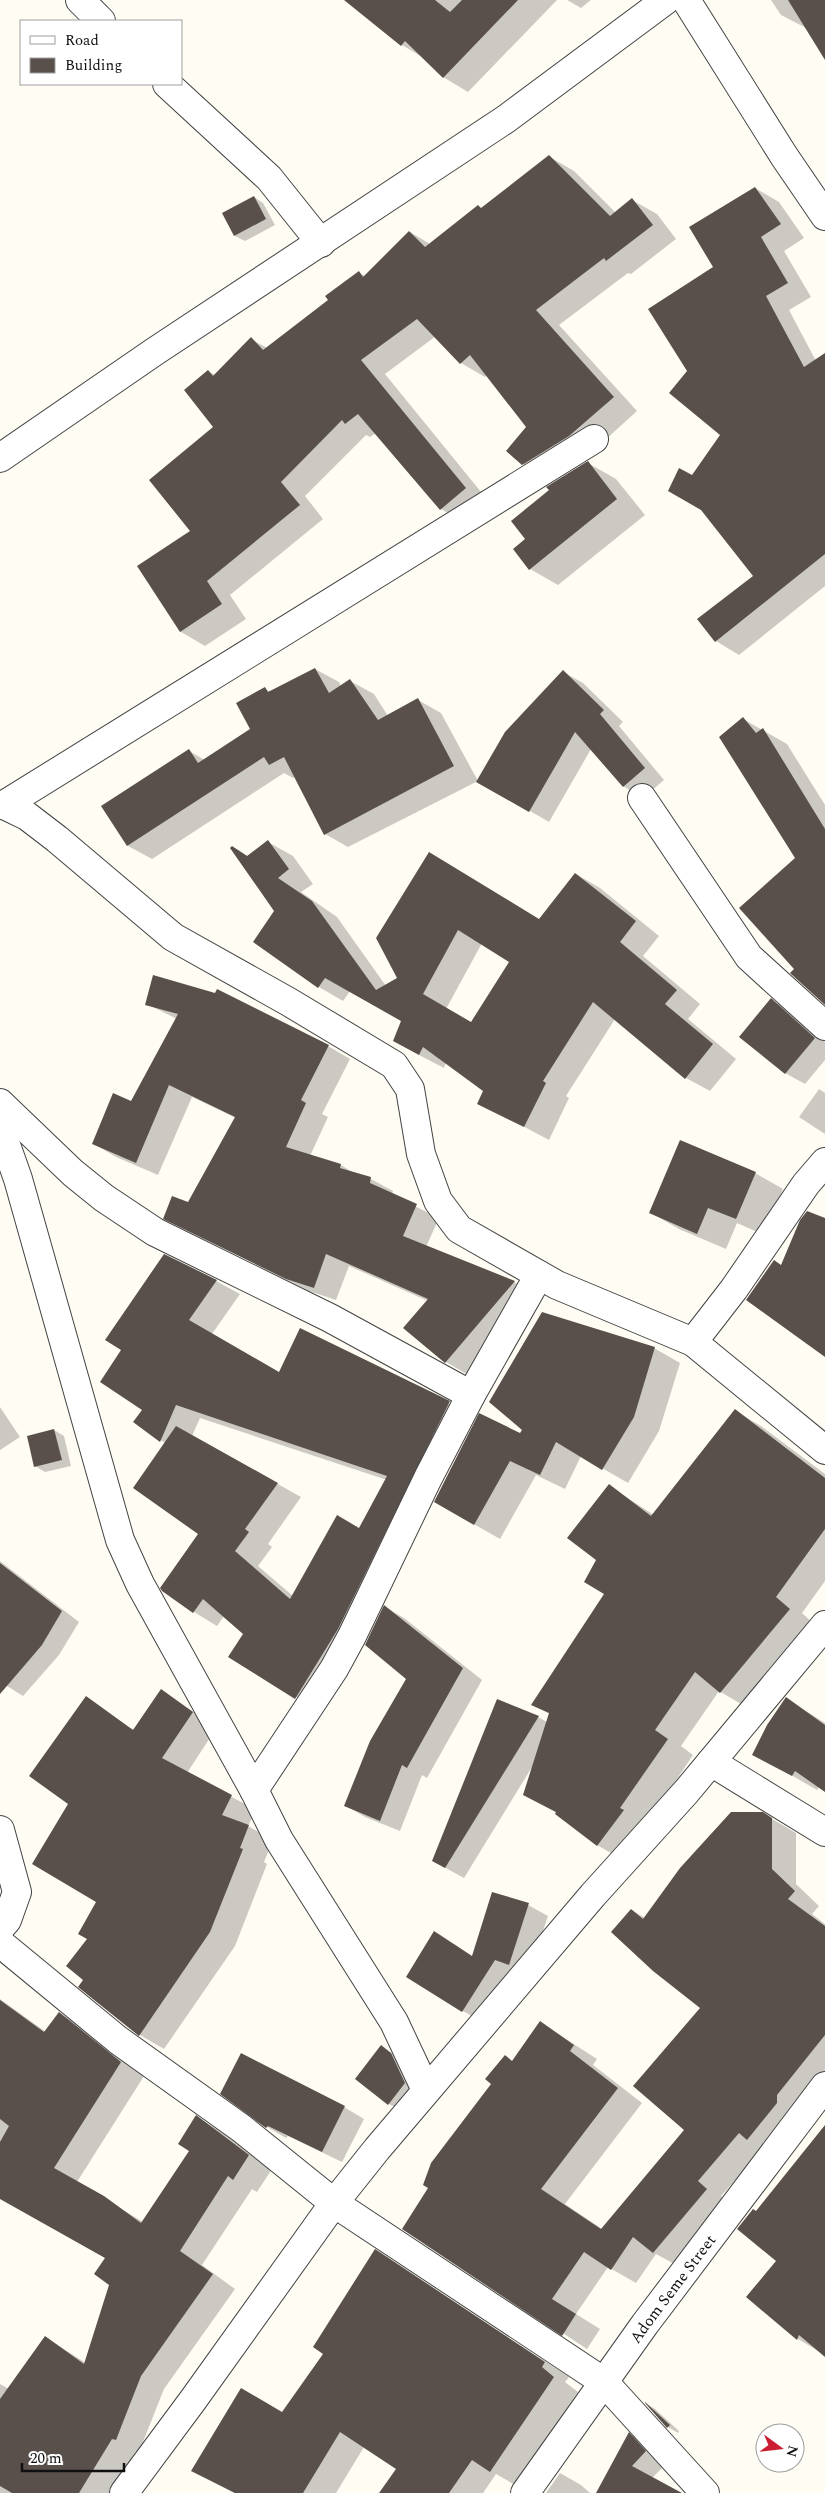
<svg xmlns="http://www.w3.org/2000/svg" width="825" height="2493" font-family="Spectral,serif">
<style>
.shadow{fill:#0003;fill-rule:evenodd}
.building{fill:#5a504b;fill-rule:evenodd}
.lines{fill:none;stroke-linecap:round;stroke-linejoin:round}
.minor-casing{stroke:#434343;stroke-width:30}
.minor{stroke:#fff;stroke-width:28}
.labels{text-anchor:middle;stroke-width:5;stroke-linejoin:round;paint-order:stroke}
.street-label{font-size:16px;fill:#101010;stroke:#fff}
</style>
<rect width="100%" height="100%" fill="#fffcf3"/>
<g class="shadow">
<polygon points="346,0 557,0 468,92 443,77 422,57 402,45"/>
<polygon points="567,0 591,0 581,8"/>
<polygon points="771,0 825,0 825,57 808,29 781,15"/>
<polygon points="550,157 574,171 616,213 632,200 657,214 676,239 631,274 628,273 559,325 637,411 594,450 547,478 523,464 527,427 487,375 485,377 461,363 436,336 385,374 490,503 465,523 441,509 376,433 370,437 366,435 305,496 323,519 230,595 246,619 205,646 181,632 139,566 192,532 215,427 208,371 215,375 251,339 267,348 330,300 359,273 365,276 410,232 430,244 482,209"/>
<polygon points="755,188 779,202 804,238 784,251 811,297 789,310 816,361 825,361 825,586 739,655 716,641 755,576 693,477 722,435 688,371 714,268"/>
<polygon points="254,197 263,203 275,225 245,241 235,236 223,214"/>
<polygon points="588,463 616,479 645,515 558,585 530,569 527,539"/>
<polygon points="315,669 339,682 341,687 350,681 374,694 388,716 418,700 441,713 478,781 348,847 325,834 296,776 293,778 284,773 152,859 128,846 103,806 189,751 205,760 251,729 265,689 271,692"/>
<polygon points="563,672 583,683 623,722 619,726 664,780 643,798 623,786 591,749 549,822 478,781"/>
<polygon points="743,719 787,744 825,805 825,1003 795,969 796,858"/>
<path d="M268 842 293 856 313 884 301 892 337 917 386 986 398 978 378 938 539 920 576 874 600 888 659 936 643 956 700 1004 688 1019 736 1059 710 1091 686 1078 615 1019 566 1096 569 1098 549 1140 479 1103 485 1091 446 1062 444 1068 419 1055 402 1020 350 991 343 1001 319 987 254 942 276 911 233 847 248 856ZM482 943 511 961 472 1024 446 1009Z"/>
<polygon points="771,1000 791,1011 825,1042 825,1060 805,1084 785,1073"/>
<polygon points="147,1004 328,1046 350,1059 322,1114 328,1117 310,1156 341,1165 357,1175 371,1179 393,1191 392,1195 439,1218 426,1247 514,1282 536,1294 468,1375 446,1362 405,1328 428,1301 349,1266 336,1300 309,1291 165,1218 189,1204 236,1118 192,1097 158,1175 116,1157 94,1144 132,1102 177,1019"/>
<polygon points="819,1089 825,1093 825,1134 799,1117"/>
<polygon points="755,1173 783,1189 764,1235 737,1223 726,1249 679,1229 651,1213"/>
<path d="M216 1281 240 1294 212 1334 280 1374 300 1330 473 1416 320 1712 230 1656 244 1633 224 1616 217 1626 194 1612 200 1534 165 1443 135 1422 144 1410 102 1381ZM200 1418 387 1480 360 1530 293 1596 258 1566 272 1547 268 1544 301 1497 192 1436Z"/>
<polygon points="654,1348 680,1363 659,1431 628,1483 581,1456 565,1489 536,1475 500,1539 435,1502 521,1434"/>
<polygon points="0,1407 20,1437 0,1450"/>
<polygon points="735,1411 761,1426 825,1474 825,1581 802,1613 815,1625 746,1707 719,1691 681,1746 693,1755 623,1860 597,1845 557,1813 524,1795 532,1767 464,1878 433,1861 538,1717 547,1722 550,1714 533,1705 606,1593 598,1560 609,1486 654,1515"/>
<polygon points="54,1430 64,1436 71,1466 45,1472 35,1466"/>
<polygon points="0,1561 79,1622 59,1655 23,1696 7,1686 0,1679"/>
<polygon points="385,1607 404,1618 482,1680 427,1778 422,1775 400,1831 365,1817 345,1805 408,1678"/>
<polygon points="161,1691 217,1727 187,1773 256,1810 248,1826 273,1840 264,1862 267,1864 235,1946 164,2049 140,2035 80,1987 85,1980 89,1939 98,1902 119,1722 134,1730"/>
<polygon points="787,1699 825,1723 825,1789 820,1786 817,1790 779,1768"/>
<polygon points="762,1813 796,1833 796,1884 819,1906 812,1914 825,1924 825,2079 721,2196 730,2203 678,2266 656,2254 636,2283 608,2267 576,2314 600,2329 587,2349 404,2229 493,2084 505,2057 513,2062 541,2023 597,2059 593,2065 642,2103 565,2204 602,2229 685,2130 702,2007 632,1910 645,1918"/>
<polygon points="528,1905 548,1916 528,1975 482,2022 463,2011 454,1944 473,1957"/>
<polygon points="0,1999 46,2032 60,2014 83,2027 144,2076 77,2182 143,2222 190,2150 196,2117 219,2130 272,2169 257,2192 252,2189 202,2265 235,2289 164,2389 139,2452 136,2451 110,2493 0,2493 0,2384 9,2389 46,2338 86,2363 111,2284 106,2258 0,2198"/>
<polygon points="381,2047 400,2058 424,2095 409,2115 389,2104 356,2079"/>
<polygon points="222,2094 344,2107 364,2119 342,2162 288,2136 286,2138 267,2127"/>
<polygon points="825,2144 825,2355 798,2339 748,2297 778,2261 757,2212"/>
<polygon points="376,2251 569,2377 565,2382 578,2392 515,2485 496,2474 483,2493 381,2493 397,2469 364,2447 336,2493 234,2493 193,2471 282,2413 325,2354"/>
<polygon points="647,2404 655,2409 679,2431 678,2433 668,2427"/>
<polygon points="629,2434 650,2446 666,2464 652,2478 679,2493 597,2493"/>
<polygon points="560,2473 581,2485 590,2493 546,2493"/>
</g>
<g class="building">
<polygon points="344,0 435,0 450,12 462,0 518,0 443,78 405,41 401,46"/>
<polygon points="788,0 825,0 825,60"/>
<polygon points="549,155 610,216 632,198 653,225 606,261 604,258 536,310 614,397 569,436 522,465 506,451 526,427 470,355 460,364 417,319 361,360 466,488 440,510 358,414 345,424 342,420 281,482 300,505 207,581 222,604 180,632 137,566 190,531 149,480 213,427 184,390 208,370 213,376 251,337 263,350 328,300 325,296 359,271 363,277 409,231 425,247 478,205 481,208"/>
<polygon points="755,187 781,224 761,237 788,283 766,296 804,367 825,353 825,554 715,642 697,619 753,576 701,510 668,491 679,468 692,475 720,435 669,393 687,371 648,309 713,267 689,227"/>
<polygon points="254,196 266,219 234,236 222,213"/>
<polygon points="588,461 617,499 529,570 513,549 525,539 511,521 549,490 546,487"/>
<polygon points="315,668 329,693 350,679 378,720 418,698 454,766 324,835 284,757 269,765 264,757 127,846 101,806 189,749 198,763 250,729 236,703 265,687 268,692"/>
<polygon points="563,670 604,710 600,714 645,768 623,787 575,732 529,812 476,782 505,732"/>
<polygon points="743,717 756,733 763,728 825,829 825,1005 790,973 794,969 739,908 795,858 719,737"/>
<path d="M268 840 289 869 278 878 312 901 376 990 397 978 376 938 429 852 539 919 575 873 636 921 620 942 677 990 665 1004 713 1044 685 1079 593 1002 543 1081 546 1083 524 1127 477 1104 483 1091 423 1047 419 1055 393 1041 401 1021 325 978 318 988 253 942 274 911 230 848 232 846 247 856ZM458 930 509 962 471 1022 423 994Z"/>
<polygon points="153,975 215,993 217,989 329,1045 301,1100 306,1103 286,1147 341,1164 340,1168 371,1177 370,1183 417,1204 403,1236 515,1281 445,1363 403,1328 428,1299 326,1254 314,1288 286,1279 163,1219 172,1196 188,1202 235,1117 169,1085 136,1163 92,1144 113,1093 131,1101 178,1014 145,1005"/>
<polygon points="771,998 815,1038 785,1074 739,1037"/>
<polygon points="680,1140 756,1172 736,1219 708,1208 697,1234 649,1213"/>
<polygon points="807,1211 825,1218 825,1357 746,1300 774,1260 781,1265 800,1220"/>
<polygon points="164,1254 217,1280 189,1320 279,1372 300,1328 450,1401 338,1629 295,1699 228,1657 243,1634 203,1599 193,1613 162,1591 160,1588 198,1534 133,1488 176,1426 278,1483 245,1529 249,1532 235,1551 290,1599 337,1515 359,1528 387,1476 176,1405 160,1442 133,1422 142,1410 100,1382 121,1350 105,1340"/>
<polygon points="542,1312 655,1347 634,1417 602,1470 556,1442 540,1475 510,1461 474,1525 434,1502 479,1413 520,1433 522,1430 489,1402"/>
<polygon points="735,1409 825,1478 825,1529 776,1597 790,1609 720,1693 695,1672 655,1730 668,1739 620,1808 624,1810 597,1846 555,1814 556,1812 523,1795 549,1713 531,1705 604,1594 584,1582 596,1560 567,1538 609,1484 651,1516"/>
<polygon points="54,1429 62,1460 34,1467 27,1436"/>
<polygon points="0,1563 62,1611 42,1645 0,1694"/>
<polygon points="384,1605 463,1668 407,1768 402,1765 380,1821 344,1806 370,1741 406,1679 365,1645"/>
<polygon points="161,1689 193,1712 162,1758 232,1795 222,1815 249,1825 240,1848 243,1849 210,1932 139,2036 78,1987 83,1980 66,1966 87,1939 78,1934 96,1902 32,1864 68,1804 29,1776 86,1696 133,1730"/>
<polygon points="786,1697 825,1725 825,1792 795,1771 792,1776 752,1755 767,1725"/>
<polygon points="497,1699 539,1716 445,1868 432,1861"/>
<polygon points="731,1812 763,1812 772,1818 772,1869 795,1891 788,1899 825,1926 825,2035 777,2095 777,2103 747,2140 739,2133 698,2181 707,2189 653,2253 633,2237 611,2270 584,2252 552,2299 576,2314 562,2336 402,2229 428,2188 423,2185 431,2163 491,2084 485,2079 505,2055 512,2061 540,2021 574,2045 570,2051 618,2088 541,2189 601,2229 684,2130 633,2086 700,2008 653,1971 611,1932 631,1909 643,1919 680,1868"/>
<polygon points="492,1892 529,1903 509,1965 495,1960 462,2012 406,1977 434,1931 472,1956"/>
<polygon points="0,2000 44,2032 59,2012 121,2062 54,2168 104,2196 141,2223 189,2151 178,2144 196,2115 249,2155 233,2180 228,2176 180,2251 213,2274 141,2376 116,2440 112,2439 79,2493 12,2493 0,2486 0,2399 45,2336 84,2364 109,2285 94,2274 105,2258 0,2199 0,2142 9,2126 0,2119"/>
<polygon points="381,2045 391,2053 405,2083 388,2105 355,2079"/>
<polygon points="241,2053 345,2106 322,2152 268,2126 266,2128 220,2094"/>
<polygon points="825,2125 825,2357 799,2335 797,2340 746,2297 776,2261 737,2229 753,2209 756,2211"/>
<polygon points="375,2249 545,2362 542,2367 554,2377 490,2472 472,2460 449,2493 379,2493 396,2469 340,2432 303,2493 235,2493 191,2471 241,2388 282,2412 323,2354 313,2347"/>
<polygon points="645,2402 670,2425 667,2428 645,2403"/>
<polygon points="629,2432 646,2451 632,2466 682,2493 596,2493"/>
</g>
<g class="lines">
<defs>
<g id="minor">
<polyline points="80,0 101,21"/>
<polyline points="686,0 784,156 825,216"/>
<polyline points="167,84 269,178 321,243"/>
<polyline points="0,458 154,352 506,119 666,0"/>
<polyline points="642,798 749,957 825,1026"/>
<polyline points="0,805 4,805 594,439"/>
<polyline points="4,805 27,816 57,839 173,937 289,1002 394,1065 410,1089 421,1154 438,1201 459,1229 557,1285 693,1342 825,1450"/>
<polyline points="0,1103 73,1173 104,1198 155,1232 330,1318 471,1395"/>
<polyline points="0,1128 18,1179 120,1540 140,1584 254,1790 279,1840 394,2022 426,2090"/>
<polyline points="693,1342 734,1289 806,1184 825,1162"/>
<polyline points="711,1762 825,1832"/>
<polyline points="254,1790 334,1669 352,1636 428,1478 471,1395 539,1275"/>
<polyline points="0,1830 17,1892 7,1920 0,1928"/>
<polyline points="0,1943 118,2040 241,2128 334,2203 604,2382 705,2493"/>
<polyline points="124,2493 193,2400 334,2203 377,2149 593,1895 686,1792 825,1625"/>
<path id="s1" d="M525 2493 645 2324 825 2086"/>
</g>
</defs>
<use href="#minor" class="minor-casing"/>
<use href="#minor" class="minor"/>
</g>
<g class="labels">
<g class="street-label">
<text dy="6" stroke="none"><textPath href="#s1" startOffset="252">Adom Seme Street</textPath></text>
</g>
</g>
<rect x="20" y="20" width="162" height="65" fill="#ffffff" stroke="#9f9f9f"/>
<rect x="30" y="36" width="25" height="8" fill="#ffffff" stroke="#9f9f9f"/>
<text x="65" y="45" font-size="15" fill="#101010">Road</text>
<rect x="30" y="58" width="25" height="15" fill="#5a504b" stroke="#9f9f9f"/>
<text x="65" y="70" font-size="15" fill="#101010">Building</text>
<g transform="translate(780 2448) rotate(105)"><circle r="24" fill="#ffffff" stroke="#9f9f9f"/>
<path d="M0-4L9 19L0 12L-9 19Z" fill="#cb1d31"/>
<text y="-8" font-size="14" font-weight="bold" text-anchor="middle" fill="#101010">N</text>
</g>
<path d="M22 2463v8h102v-8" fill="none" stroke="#101010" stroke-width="2.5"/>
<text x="30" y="2463" font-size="15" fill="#101010" stroke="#ffffff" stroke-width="4" paint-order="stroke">20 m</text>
</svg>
